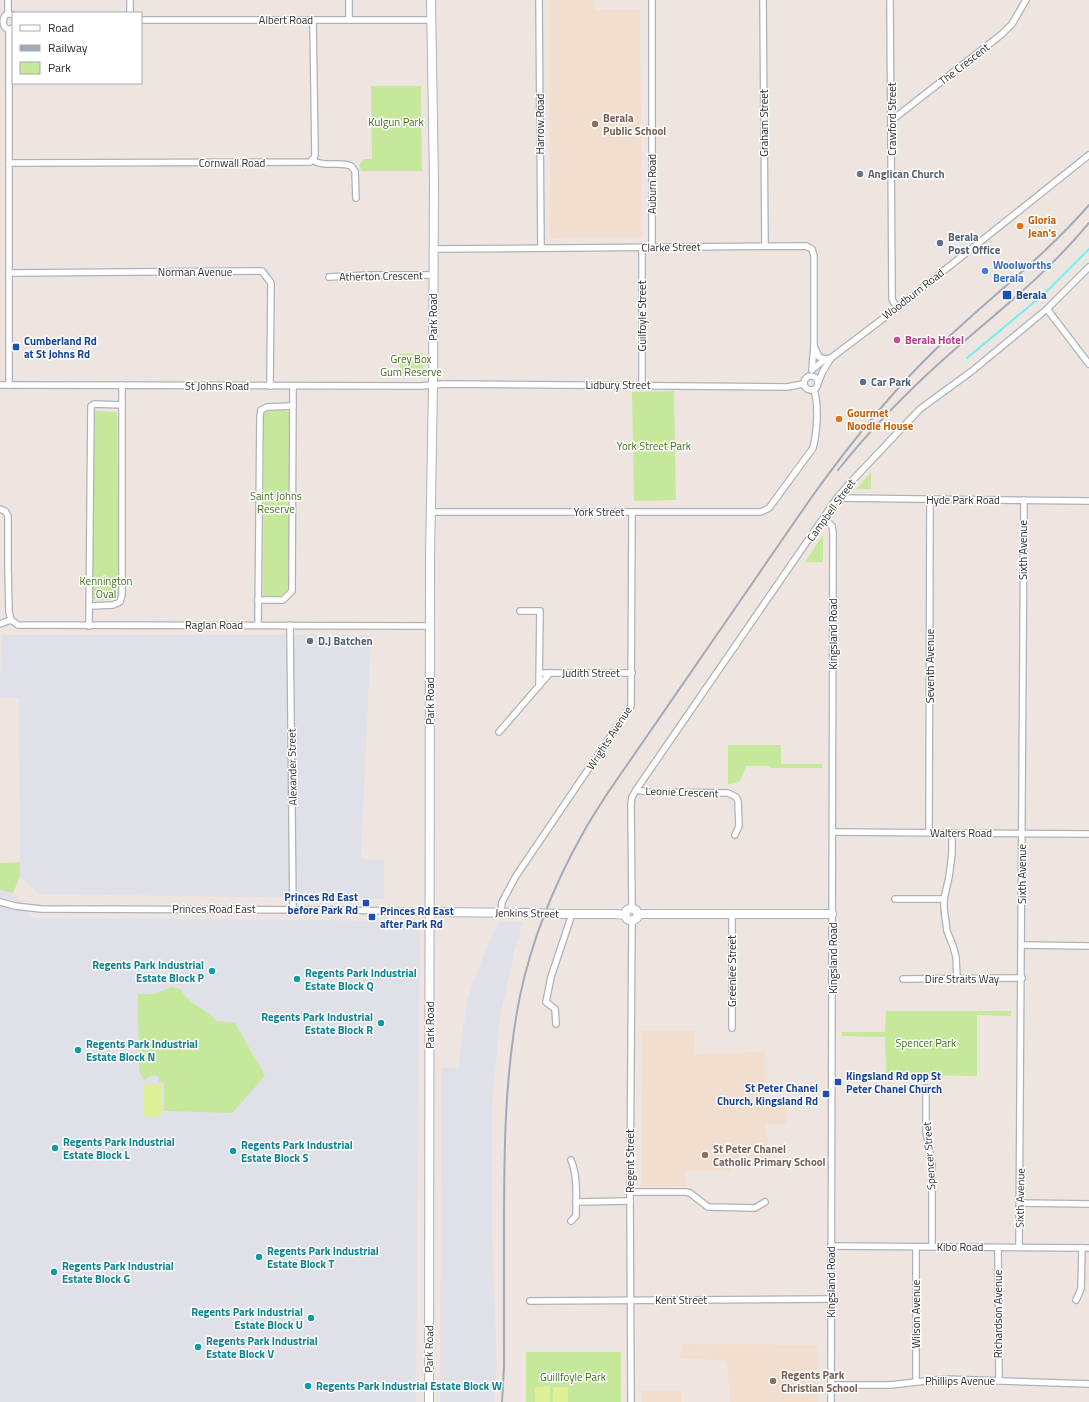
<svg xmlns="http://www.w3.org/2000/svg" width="1089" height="1402" font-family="'Titillium Web',sans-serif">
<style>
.industrial{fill:#e0e0e8}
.education{fill:#f1decf}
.green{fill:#c6e89a}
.pitch{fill:#deef96}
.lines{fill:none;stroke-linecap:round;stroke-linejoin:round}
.stream{stroke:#6ff0f5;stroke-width:2}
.street-casing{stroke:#adb2ba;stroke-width:8}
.secondary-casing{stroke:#adb2ba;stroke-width:10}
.street{stroke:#fff;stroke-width:5.5}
.secondary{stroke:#fff;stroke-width:8}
.rail{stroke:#a1aab8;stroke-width:2}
.secondary-bridge-casing{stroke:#adb2ba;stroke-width:10;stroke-linecap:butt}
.secondary-bridge{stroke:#fff;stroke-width:8}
.education-dot{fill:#8d6e63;stroke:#fff;stroke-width:1.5}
.worship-dot{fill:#6b7280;stroke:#fff;stroke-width:1.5}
.food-dot{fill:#e8710a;stroke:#fff;stroke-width:1.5}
.service-dot{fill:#5c6f8a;stroke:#fff;stroke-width:1.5}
.shop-dot{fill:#3f7fe0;stroke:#fff;stroke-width:1.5}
.transit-dot{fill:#1a4fb4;stroke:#fff;stroke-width:1.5}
.hotel-dot{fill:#d1479c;stroke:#fff;stroke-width:1.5}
.culture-dot{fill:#0f9aa8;stroke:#fff;stroke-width:1.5}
.labels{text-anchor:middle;stroke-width:3;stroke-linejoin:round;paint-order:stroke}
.street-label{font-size:11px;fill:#2d2d2d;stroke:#fff}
.education-label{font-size:11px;font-weight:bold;fill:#785e54;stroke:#fff;text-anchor:start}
.park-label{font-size:11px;fill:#3e7017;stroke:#fff}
.worship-label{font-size:11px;font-weight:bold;fill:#5b616d;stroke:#fff;text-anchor:start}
.food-label{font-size:11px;font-weight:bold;fill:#c56008;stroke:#fff;text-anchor:start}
.service-label{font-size:11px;font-weight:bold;fill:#4e5e75;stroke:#fff;text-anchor:start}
.shop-label{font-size:11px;font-weight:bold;fill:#366cbe;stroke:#fff;text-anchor:start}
.transit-label{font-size:11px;font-weight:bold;fill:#164399;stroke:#fff;text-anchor:start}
.hotel-label{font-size:11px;font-weight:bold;fill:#b23c85;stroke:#fff;text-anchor:start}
.culture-label{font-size:11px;font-weight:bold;fill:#0d838f;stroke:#fff;text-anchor:start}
</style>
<rect width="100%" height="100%" fill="#efe5e0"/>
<g class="industrial">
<polygon points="1,635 371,635 361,859 384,860 384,899 39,894 20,876 19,698 0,698"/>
<polygon points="0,890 13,893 32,918 420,921 416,1402 0,1402"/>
<polygon points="498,922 523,922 515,949 500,1018 492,1105 492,1232 497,1365 494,1402 440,1402 441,1068 459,1068 461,1041 468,998 482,959"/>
</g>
<g class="education">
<polygon points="549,0 595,0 595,10 640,10 642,237 550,238"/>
<polygon points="642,1031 695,1031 695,1054 765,1052 766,1106 786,1106 787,1124 765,1124 769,1147 769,1162 730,1162 730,1171 686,1171 686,1186 641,1187"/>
<polygon points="681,1344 818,1345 818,1402 730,1402 727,1361 680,1358"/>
<rect x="641" y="1391" width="40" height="11"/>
</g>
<g class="green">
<polygon points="371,86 421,86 422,171 361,171 359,165 364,159 372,159"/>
<polygon points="423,353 424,375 421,377 400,377 399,354"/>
<polygon points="674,391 676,500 634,501 632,392"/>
<polygon points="285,410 289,413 289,589 280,596 263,596 264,416 264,413 268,411"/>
<path d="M94 411 117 412 119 595C113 602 103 600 94 599L92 597Z"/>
<polygon points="871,472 871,489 856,489"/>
<polygon points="823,535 823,562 805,562"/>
<polygon points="728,745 781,745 781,764 822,764 822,768 770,768 770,766 746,766 740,781 728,785"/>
<polygon points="20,862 20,876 13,893 0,890 0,863"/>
<path d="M172 987 181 989C187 1005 207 1008 216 1021L235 1023 265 1076 232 1113 164 1111V1083L159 1082V1078L156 1075 150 1076 144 1081 139 1070 138 994H154Z"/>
<polygon points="886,1011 1011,1011 1011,1016 977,1015 977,1076 886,1075 885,1037 842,1036 842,1032 885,1032"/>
<rect x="526" y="1352" width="95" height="50"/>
</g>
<g class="pitch">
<polygon points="162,1084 162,1115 144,1115 144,1085"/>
<polygon points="550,1386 550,1402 535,1402 535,1387"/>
<rect x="553" y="1387" width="15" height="15"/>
</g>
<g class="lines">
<polyline class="stream" points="967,358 1044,294 1089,249"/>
<defs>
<g id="street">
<polyline points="8,0 8,14"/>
<polyline points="349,0 349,20"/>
<polyline points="539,0 541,248"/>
<polyline points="652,0 652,248"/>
<polyline points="763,0 765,246"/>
<polyline points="890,0 892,292 892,299 897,308"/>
<polyline points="130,13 130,0"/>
<path d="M13 15C0 8 0 35 13 28"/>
<polyline points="141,20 431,20"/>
<polyline points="892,120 1002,34 1012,24 1026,0"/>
<path d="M312 160C325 168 339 161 351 166L355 171 356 198"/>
<polyline points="9,163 310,162 314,158 315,155 313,20"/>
<polyline points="433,249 806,246 812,249 814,256 814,346 812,369"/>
<polyline points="10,273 262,271 271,283 270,386"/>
<polyline points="329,277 368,275 433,275"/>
<polyline points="1047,309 1089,364"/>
<polyline points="814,346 819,357 825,359"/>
<polyline points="812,370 825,359 831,358"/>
<circle cx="811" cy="383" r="7"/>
<polyline points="818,383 823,371 831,358 897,308 1089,155"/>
<polyline points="0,385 421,386 444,384 787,387 803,384"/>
<polyline points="9,385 9,29"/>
<polyline points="642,385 642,248"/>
<polyline points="837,498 1089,501"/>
<polyline points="0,509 5,511 8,516 8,569 9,612 11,620"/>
<path d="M432 512H761L769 508 813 448C817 433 819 405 814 390"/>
<polyline points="824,518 832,526 833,533 831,1402"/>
<polyline points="258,600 283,600 292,591 293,386"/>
<polyline points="90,606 113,605 120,602 122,595 122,385"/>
<polyline points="520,611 540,611 539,686"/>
<polyline points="0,624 11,620 18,625 430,626"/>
<polyline points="258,625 260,416 261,410 267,407 293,406"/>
<polyline points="290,625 293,910"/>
<polyline points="89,626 91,406 94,404 122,405"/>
<polyline points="540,673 632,673"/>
<polyline points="499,732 550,673"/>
<polyline points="636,790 649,792 728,793 736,797 738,801 739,826 735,835"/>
<polyline points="833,832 1089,834"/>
<polyline points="929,832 930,499"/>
<polyline points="952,833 952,854 949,877 944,899 944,908 947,931 953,946 956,957 957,979"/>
<polyline points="895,899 944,899"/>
<polyline points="0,902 15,906 41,909 345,910 430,912"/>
<polyline points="632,908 631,804 632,797 636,790 837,498 848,485 920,409 972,371 1047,309 1089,267"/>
<polyline points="501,913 502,902 516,876 631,706 632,512"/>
<polyline points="732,914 732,1028"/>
<polyline points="1022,945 1089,946"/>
<polyline points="903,979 1022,978"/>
<polyline points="556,1024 555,1009 546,1002 551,977 572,914"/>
<polyline points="926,1088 926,1131 932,1165 932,1247"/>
<polyline points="630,1192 686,1192 690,1193 708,1207 755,1208 765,1202"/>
<polyline points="576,1202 630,1201"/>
<polyline points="1020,1203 1089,1204"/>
<path d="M571 1221 576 1216C576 1197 578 1177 571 1160"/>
<polyline points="831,1246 1089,1248"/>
<polyline points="916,1247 916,1382"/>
<polyline points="1019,1247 1024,500"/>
<polyline points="998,1248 999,1381"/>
<polyline points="1076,1300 1081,1289 1082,1248"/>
<polyline points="530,1301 831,1299"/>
<polyline points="832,1385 890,1385 944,1379 1089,1384"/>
<polyline points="631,1402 630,1192 632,921"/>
</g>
<g id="secondary">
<polyline points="430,912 529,913"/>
<polyline points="560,914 616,914 625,915"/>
<polyline points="638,914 832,914"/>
<polyline points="625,915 627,910 631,908 636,910 638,914"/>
<polyline points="625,915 627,919 632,921 637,918 638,914"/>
<polyline points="429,1402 430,559 433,385 434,182 431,0"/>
</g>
</defs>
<use href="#street" class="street-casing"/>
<use href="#secondary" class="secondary-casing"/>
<use href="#street" class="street"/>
<use href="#secondary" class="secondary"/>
<g class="rail">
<path d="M838 470C870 430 907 392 945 358 995 314 1047 274 1089 223"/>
<path d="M502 1402 504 1367C504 1324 504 1280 504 1237 504 1156 504 1076 520 996 532 939 555 883 583 833 590 820 599 807 607 794L811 498C849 445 890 393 937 348 988 299 1043 258 1089 205"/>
</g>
<defs>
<polyline id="secondary-bridge" points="529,913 560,914"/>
</defs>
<use href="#secondary-bridge" class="secondary-bridge-casing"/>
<use href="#secondary-bridge" class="secondary-bridge"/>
</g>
<g class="education-dot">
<circle cx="595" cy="124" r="4"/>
<circle cx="705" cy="1155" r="4"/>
<circle cx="773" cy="1381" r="4"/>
</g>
<circle class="worship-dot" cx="860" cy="174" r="4"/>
<g class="food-dot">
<circle cx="1020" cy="226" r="4"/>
<circle cx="839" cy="419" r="4"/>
</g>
<g class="service-dot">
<circle cx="940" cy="243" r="4"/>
<circle cx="863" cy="382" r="4"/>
<circle cx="310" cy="641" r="4"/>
</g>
<circle class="shop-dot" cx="985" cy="271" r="4"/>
<g class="transit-dot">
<rect x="1002" y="290" width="10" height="10" rx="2"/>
<rect x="12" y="343" width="8" height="8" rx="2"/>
<rect x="362" y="899" width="8" height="8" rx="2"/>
<rect x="368" y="913" width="8" height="8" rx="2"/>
<rect x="834" y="1078" width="8" height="8" rx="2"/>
<rect x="822" y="1090" width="8" height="8" rx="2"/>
</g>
<circle class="hotel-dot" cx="897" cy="340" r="4"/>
<g class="culture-dot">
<circle cx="212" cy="971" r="4"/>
<circle cx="297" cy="979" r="4"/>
<circle cx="381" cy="1023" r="4"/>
<circle cx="78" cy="1050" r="4"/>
<circle cx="55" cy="1148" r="4"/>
<circle cx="233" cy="1151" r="4"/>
<circle cx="259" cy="1257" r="4"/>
<circle cx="54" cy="1272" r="4"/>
<circle cx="311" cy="1318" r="4"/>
<circle cx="198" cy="1347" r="4"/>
<circle cx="308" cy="1386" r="4"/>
</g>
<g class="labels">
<g class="street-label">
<text x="286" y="24">Albert Road</text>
<text transform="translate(964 64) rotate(-38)" y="4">The Crescent</text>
<text transform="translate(892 119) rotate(-90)" y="4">Crawford Street</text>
<text transform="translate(764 123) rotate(-90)" y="4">Graham Street</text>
<text transform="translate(540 124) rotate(-90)" y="4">Harrow Road</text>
<text x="232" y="167">Cornwall Road</text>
<text transform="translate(652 184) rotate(-90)" y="4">Auburn Road</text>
<text transform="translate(671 247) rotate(-1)" y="4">Clarke Street</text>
<text x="195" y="276">Norman Avenue</text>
<text transform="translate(381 276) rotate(-1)" y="4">Atherton Crescent</text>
<text transform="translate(913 294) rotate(-38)" y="4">Woodburn Road</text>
<text transform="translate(642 316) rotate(-90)" y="4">Guilfoyle Street</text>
<text transform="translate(433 317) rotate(-90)" y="4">Park Road</text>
<text x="618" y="389">Lidbury Street</text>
<text x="217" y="390">St Johns Road</text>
<text x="963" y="504">Hyde Park Road</text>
<text transform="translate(831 510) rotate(-54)" y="4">Campbell Street</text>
<text x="599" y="516">York Street</text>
<text transform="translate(1023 550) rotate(-90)" y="4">Sixth Avenue</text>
<text x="214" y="629">Raglan Road</text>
<text transform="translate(833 634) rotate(-90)" y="4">Kingsland Road</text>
<text transform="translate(930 666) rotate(-90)" y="4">Seventh Avenue</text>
<text x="591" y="677">Judith Street</text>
<text transform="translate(430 701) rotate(-90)" y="4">Park Road</text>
<text transform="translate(609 738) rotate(-57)" y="4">Wrights Avenue</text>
<text transform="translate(292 767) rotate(-91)" y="4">Alexander Street</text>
<text transform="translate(682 792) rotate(2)" y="4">Leonie Crescent</text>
<text x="961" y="837">Walters Road</text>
<text transform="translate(1022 874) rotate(-90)" y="4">Sixth Avenue</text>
<text x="214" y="913">Princes Road East</text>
<text transform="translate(527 913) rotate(1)" y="4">Jenkins Street</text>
<text transform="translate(833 958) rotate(-90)" y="4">Kingsland Road</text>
<text transform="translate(732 971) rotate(-90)" y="4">Greenlee Street</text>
<text x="962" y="983">Dire Straits Way</text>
<text transform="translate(430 1025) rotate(-90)" y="4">Park Road</text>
<text transform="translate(929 1156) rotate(-94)" y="4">Spencer Street</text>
<text transform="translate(630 1161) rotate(-90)" y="4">Regent Street</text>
<text transform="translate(1020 1198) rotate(-89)" y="4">Sixth Avenue</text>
<text x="960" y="1251">Kibo Road</text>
<text transform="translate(831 1282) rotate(-90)" y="4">Kingsland Road</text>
<text x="681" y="1304">Kent Street</text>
<text transform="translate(916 1314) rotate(-90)" y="4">Wilson Avenue</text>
<text transform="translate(998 1314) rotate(-90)" y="4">Richardson Avenue</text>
<text transform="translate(429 1349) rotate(-89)" y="4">Park Road</text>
<text x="960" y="1385">Phillips Avenue</text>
</g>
<g class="education-label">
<text x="603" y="122">Berala<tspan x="603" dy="13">Public School</tspan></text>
<text x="713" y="1153">St Peter Chanel<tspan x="713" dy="13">Catholic Primary School</tspan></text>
<text x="781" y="1379">Regents Park<tspan x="781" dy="13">Christian School</tspan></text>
</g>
<g class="park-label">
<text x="396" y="126">Kulgun Park</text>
<text x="411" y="363">Grey Box<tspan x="411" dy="13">Gum Reserve</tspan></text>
<text x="654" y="450">York Street Park</text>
<text x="276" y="500">Saint Johns<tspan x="276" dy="13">Reserve</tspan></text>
<text x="106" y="585">Kennington<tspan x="106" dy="13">Oval</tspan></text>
<text x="926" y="1047">Spencer Park</text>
<text x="573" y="1381">Guillfoyle Park</text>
</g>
<g class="worship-label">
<text x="868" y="178">Anglican Church</text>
</g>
<g class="food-label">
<text x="1028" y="224">Gloria<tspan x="1028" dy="13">Jean's</tspan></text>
<text x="847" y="417">Gourmet<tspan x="847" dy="13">Noodle House</tspan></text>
</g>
<g class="service-label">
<text x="948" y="241">Berala<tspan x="948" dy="13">Post Office</tspan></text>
<text x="871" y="386">Car Park</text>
<text x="318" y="645">D.J Batchen</text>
</g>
<g class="shop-label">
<text x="993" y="269">Woolworths<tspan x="993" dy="13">Berala</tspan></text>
</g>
<g class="transit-label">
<text x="1016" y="299">Berala</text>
<text x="24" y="345">Cumberland Rd<tspan x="24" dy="13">at St Johns Rd</tspan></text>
<text x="358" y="901" text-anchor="end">Princes Rd East<tspan x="358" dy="13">before Park Rd</tspan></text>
<text x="380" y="915">Princes Rd East<tspan x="380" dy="13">after Park Rd</tspan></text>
<text x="846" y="1080">Kingsland Rd opp St<tspan x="846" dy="13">Peter Chanel Church</tspan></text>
<text x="818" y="1092" text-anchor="end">St Peter Chanel<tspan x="818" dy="13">Church, Kingsland Rd</tspan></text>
</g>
<g class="hotel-label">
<text x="905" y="344">Berala Hotel</text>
</g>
<g class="culture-label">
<text x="204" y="969" text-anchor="end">Regents Park Industrial<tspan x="204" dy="13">Estate Block P</tspan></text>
<text x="305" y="977">Regents Park Industrial<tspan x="305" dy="13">Estate Block Q</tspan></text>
<text x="373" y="1021" text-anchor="end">Regents Park Industrial<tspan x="373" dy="13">Estate Block R</tspan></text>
<text x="86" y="1048">Regents Park Industrial<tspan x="86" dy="13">Estate Block N</tspan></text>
<text x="63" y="1146">Regents Park Industrial<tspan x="63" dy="13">Estate Block L</tspan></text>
<text x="241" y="1149">Regents Park Industrial<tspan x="241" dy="13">Estate Block S</tspan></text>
<text x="267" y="1255">Regents Park Industrial<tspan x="267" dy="13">Estate Block T</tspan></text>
<text x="62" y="1270">Regents Park Industrial<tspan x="62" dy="13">Estate Block G</tspan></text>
<text x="303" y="1316" text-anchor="end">Regents Park Industrial<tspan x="303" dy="13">Estate Block U</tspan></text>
<text x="206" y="1345">Regents Park Industrial<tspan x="206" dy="13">Estate Block V</tspan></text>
<text x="316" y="1390">Regents Park Industrial Estate Block W</text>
</g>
</g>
<rect x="12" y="12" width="130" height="72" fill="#ffffff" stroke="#ababab"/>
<rect x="20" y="25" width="20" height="6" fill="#ffffff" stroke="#ababab"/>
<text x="48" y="32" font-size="12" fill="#2d2d2d">Road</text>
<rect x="20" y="45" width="20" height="6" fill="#a1aab8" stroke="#ababab"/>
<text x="48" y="52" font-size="12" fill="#2d2d2d">Railway</text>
<rect x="20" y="62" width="20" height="12" fill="#c6e89a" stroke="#ababab"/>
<text x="48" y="72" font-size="12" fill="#2d2d2d">Park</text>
</svg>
